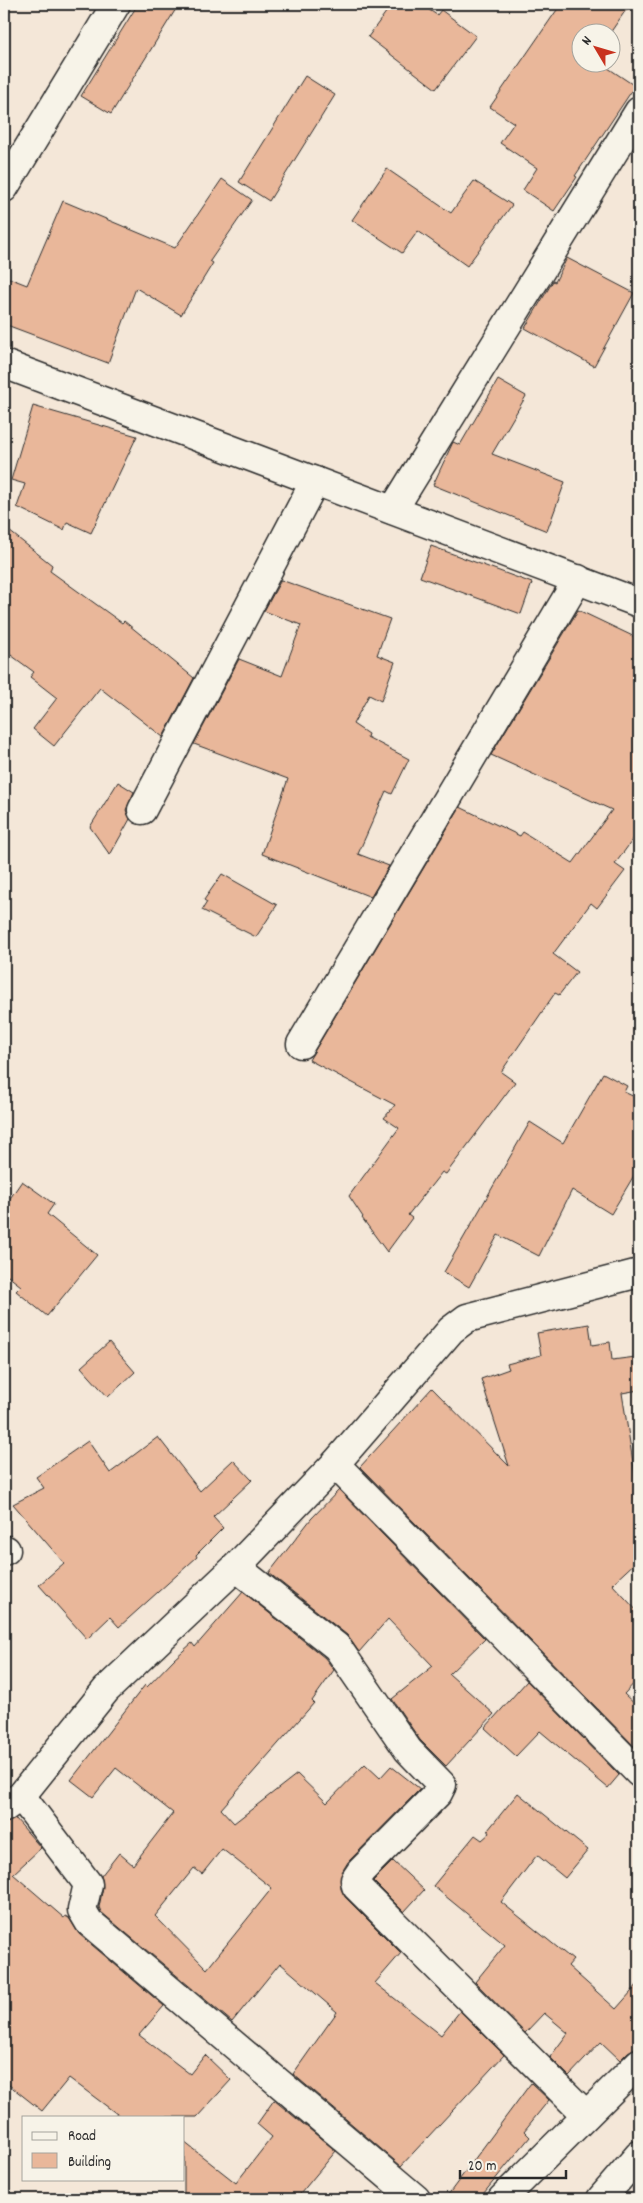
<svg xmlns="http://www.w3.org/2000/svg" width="643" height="2203" font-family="Dekko,sans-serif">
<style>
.building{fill:#e9b79a;stroke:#2b2b2b;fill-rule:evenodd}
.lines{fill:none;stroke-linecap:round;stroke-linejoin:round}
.street-casing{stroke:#2b2b2b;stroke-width:31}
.street{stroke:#f7f3e8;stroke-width:28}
</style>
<rect width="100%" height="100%" fill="#f4e7d8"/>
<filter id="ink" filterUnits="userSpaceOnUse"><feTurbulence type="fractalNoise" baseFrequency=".02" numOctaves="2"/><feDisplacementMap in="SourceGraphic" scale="10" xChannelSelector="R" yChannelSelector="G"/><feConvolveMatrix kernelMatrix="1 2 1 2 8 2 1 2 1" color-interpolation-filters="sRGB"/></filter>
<g filter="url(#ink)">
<g class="building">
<polygon points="138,4 179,4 111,114 81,96"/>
<polygon points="392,4 420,4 437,15 441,10 476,36 436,89 368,37"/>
<polygon points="561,4 630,4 610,33 580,32 580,62 599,62 635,86 575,176 577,177 554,211 523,190 537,168 500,143 514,123 490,107"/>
<polygon points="305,76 335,95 269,201 239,182"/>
<polygon points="387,169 451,213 474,181 512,205 467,266 418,231 402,253 352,220"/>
<polygon points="222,179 252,200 210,261 213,263 181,315 136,288 108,363 4,324 4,276 27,285 63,201 175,248"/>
<polygon points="567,258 634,293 594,366 525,328 553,281 555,282"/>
<polygon points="498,380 526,396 492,454 565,482 547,531 433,485 453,442 460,445"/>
<polygon points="33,406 137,436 91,533 67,522 64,530 17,507 25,484 11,480"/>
<polygon points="4,527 52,565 50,571 122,623 124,621 194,678 163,737 100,688 54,746 33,729 57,698 30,677 34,672 4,650"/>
<polygon points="431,546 532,583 521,614 420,577"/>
<polygon points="281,580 390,619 377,655 395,662 381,701 369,695 353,724 368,734 367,737 409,759 392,794 386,791 358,854 389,866 371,897 262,854 288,779 194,744 239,659 282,676 301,625 264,611"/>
<polygon points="578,610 639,639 639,831 615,864 625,871 597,908 591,903 553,954 577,972 559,995 555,993 501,1072 515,1082 446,1174 442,1172 408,1215 412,1218 387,1252 362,1218 363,1217 349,1196 399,1128 384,1118 395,1105 309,1060 460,807 520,836 523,832 573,863 612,810 491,755"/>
<polygon points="118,782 134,792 126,810 130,819 110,855 90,827"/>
<polygon points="222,874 277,905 256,937 202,910 207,902 204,900"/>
<polygon points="603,1073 627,1086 624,1092 639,1099 639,1167 611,1214 572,1190 539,1256 498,1235 469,1287 444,1272 530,1122 563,1143"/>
<polygon points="22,1181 54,1204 47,1214 97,1255 47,1316 16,1291 21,1286 4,1273 4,1207"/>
<polygon points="589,1324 592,1345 610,1342 612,1360 636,1357 639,1379 639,1390 622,1393 639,1500 639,1559 612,1584 639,1613 639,1678 624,1694 639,1708 639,1751 360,1467 432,1388 509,1466 481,1379 509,1369 507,1364 541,1355 537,1333"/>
<polygon points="109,1342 135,1372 108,1397 81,1367"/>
<polygon points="158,1437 200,1491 233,1460 252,1480 213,1517 223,1528 196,1555 197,1557 119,1627 110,1617 87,1639 39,1585 64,1563 13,1504 44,1488 36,1477 88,1441 110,1473"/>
<polygon points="339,1490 485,1639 449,1674 494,1714 446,1766 420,1740 392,1699 433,1666 388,1619 359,1652 347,1635 269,1573 311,1519"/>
<path d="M243 1592 325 1658 334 1670 312 1701 314 1703 221 1809 234 1823 297 1774 327 1803 365 1764 380 1778 391 1766 420 1789 348 1862 342 1872 341 1889 345 1897 401 1953 375 1983 441 2035 460 2011 504 2055 401 2166 293 2074 337 2012 280 1963 232 2022 101 1912 99 1907 103 1887 101 1876 119 1853 133 1865 173 1813 116 1768 93 1797 71 1780 145 1685 147 1687 174 1659 192 1643 195 1647ZM222 1849 272 1888 207 1969 155 1916 194 1868 202 1874Z"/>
<polygon points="527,1681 619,1775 608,1788 540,1731 516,1756 485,1728"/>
<polygon points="518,1793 588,1850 565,1878 537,1855 501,1902 573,1960 568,1966 616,2009 639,1983 639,2046 628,2052 620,2060 601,2042 569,2076 550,2057 568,2033 544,2013 525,2033 475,1982 505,1945 433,1886 475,1835 482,1840 490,1833 488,1830"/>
<polygon points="16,1819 41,1848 13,1874 64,1918 65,1916 69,1918 79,1934 164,2006 139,2035 190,2074 205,2055 231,2080 197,2117 121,2117 69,2078 42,2111 4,2081 4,1823"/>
<polygon points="393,1861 424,1890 404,1912 373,1881"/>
<polygon points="531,2083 549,2100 524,2131 530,2137 479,2199 445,2199"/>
<polygon points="274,2100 336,2151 296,2199 184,2199 184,2142 236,2183 272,2137 257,2124"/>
</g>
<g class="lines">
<defs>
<g id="street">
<polyline points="4,188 116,4"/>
<polyline points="4,364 639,603"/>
<polyline points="393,510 639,111"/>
<polyline points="142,810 315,481"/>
<polyline points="301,1044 578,579"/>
<polyline points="335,1464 639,1773"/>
<polyline points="4,1551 6,1550"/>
<polyline points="236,1567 337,1647 408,1750 442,1785 438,1793 361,1871 355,1880 356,1886 586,2115"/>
<polyline points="21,1796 88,1884 82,1910 89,1922 416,2199"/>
<polyline points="4,1808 21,1796 106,1690 236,1567 335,1464 451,1330 467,1318 639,1273"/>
<polyline points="502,2199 639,2063"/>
<polyline points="601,2199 639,2155"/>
</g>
</defs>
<use href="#street" class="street-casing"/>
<use href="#street" class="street"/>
</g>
</g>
<rect width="643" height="2203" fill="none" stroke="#f7f3e8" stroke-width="20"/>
<rect x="10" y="10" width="623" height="2183" fill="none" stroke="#2b2b2b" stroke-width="2" filter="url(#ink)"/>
<rect x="22" y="2116" width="162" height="65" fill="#f7f3e8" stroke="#a5a39c"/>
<rect x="32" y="2132" width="25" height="8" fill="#f7f3e8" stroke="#a5a39c"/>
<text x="68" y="2140" font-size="15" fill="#2b2b2b">Road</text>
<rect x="32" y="2153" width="25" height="15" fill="#e9b79a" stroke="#a5a39c"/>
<text x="68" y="2166" font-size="15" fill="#2b2b2b">Building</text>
<g transform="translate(596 48) rotate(308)"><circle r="24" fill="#f7f3e8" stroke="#a5a39c"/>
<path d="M0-4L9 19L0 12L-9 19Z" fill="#c8321e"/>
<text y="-8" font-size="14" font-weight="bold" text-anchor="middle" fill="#2b2b2b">N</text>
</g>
<path d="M460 2170v8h106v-8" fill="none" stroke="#2b2b2b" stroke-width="2.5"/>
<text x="468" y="2170" font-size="15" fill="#2b2b2b" stroke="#f7f3e8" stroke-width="4" paint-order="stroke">20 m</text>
</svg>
